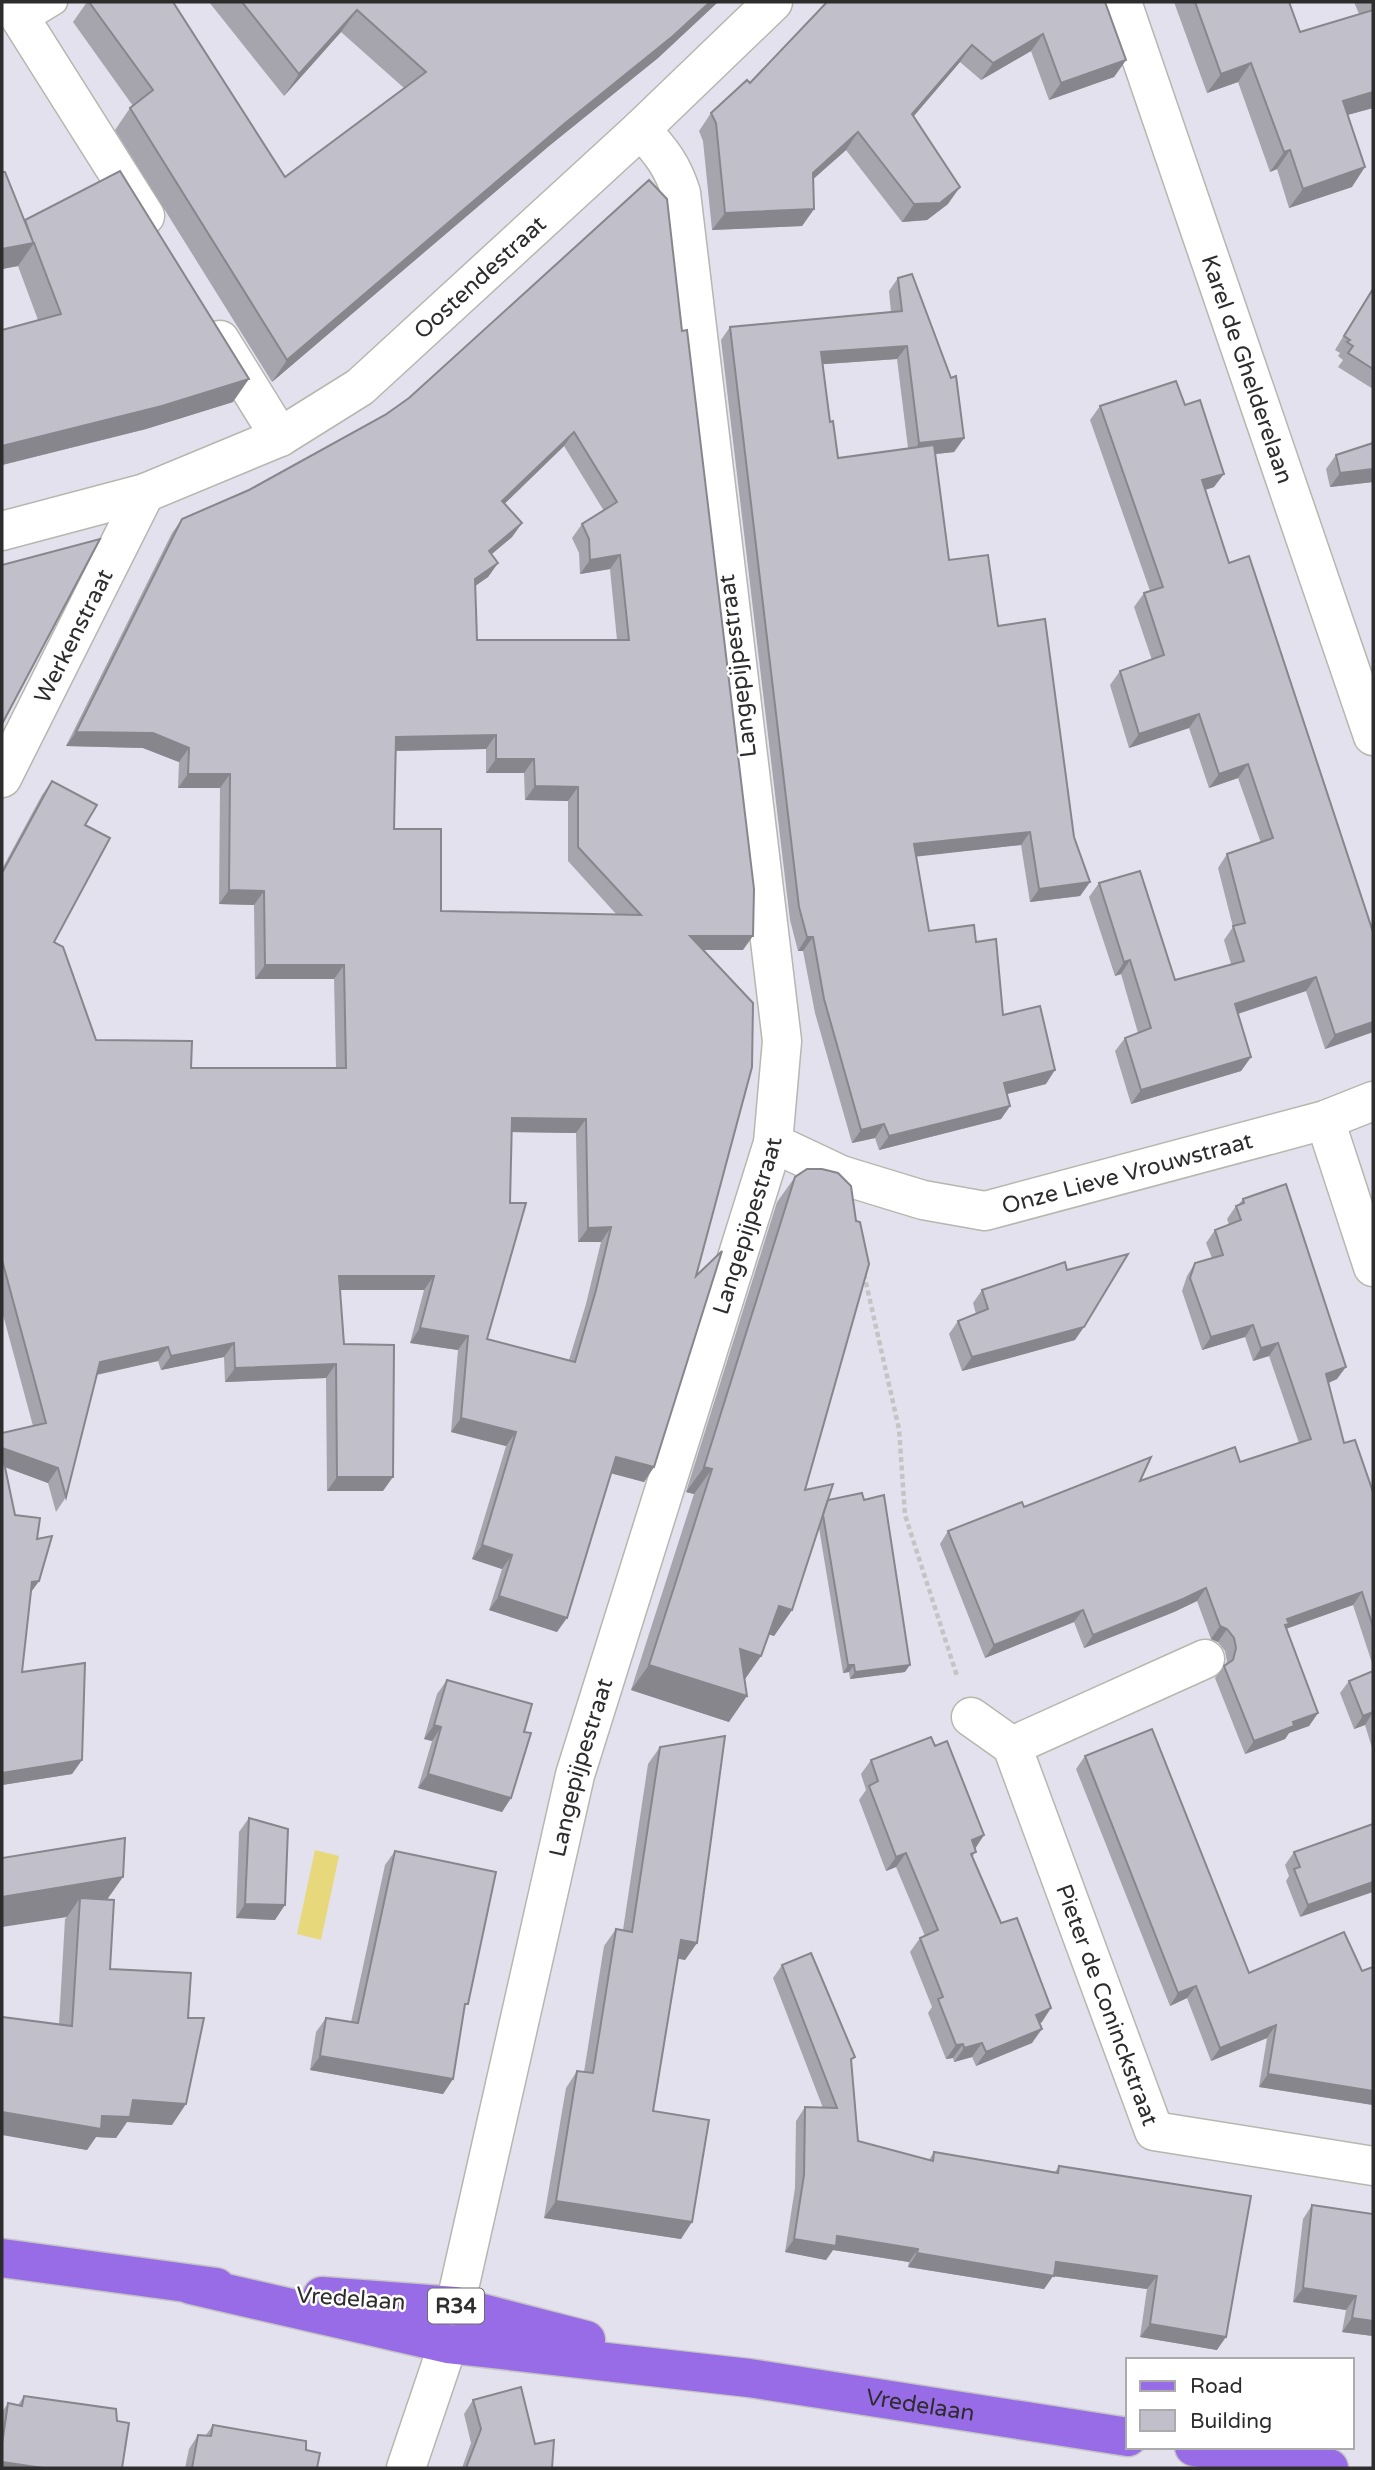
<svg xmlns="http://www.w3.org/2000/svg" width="1375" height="2470" font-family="'Varela Round',sans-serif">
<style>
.water{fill:#e7d87c}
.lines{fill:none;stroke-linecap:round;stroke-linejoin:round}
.service-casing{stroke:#b4b8ad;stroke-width:27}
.minor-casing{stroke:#b4b8ad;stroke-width:41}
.tertiary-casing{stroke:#b4b8ad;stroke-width:41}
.primary-casing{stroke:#c4c4c4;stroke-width:41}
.path{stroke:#c4c4c4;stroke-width:4.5;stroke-dasharray:5 3.5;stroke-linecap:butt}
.service{stroke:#fff;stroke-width:24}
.minor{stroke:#fff;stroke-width:38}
.tertiary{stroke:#fff;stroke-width:38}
.primary{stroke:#996ce7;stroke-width:38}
.wall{fill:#a6a4ad;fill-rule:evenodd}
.shaded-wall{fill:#87868d}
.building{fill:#c1bfc9;stroke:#87868d;stroke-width:2;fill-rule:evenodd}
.labels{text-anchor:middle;stroke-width:5;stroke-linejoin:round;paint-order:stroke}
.shield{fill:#fff;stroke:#6c6c6c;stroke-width:2}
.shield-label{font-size:21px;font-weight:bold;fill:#2d2d2d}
.street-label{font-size:23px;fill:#2d2d2d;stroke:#fff}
</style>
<rect width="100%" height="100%" fill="#e3e1ed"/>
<polygon class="water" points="315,1850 339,1856 321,1940 297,1934"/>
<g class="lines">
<defs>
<polyline id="service" points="22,22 55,2"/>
<g id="minor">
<polyline points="10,2 145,216"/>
<path id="s1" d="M1122 2 1373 736"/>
<polyline points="220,340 280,437"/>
<path id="s2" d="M2 778 145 493"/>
<polyline points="1325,1120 1373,1267"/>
<path id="s3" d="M773 1143 841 1175 923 1200 985 1211 1325 1120 1373 1101"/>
<path id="s4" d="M971 1717 1012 1746 1154 2131 1373 2166"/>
<polyline points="1012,1746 1205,1659"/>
<path id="s5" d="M455 2306 575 1775 773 1143 782 1041 681 193C672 164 660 151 641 129"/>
<polyline points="406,2468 448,2344"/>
</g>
<g id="tertiary">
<path id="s6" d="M2 531 145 493 280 437 360 387 641 129 773 2"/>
</g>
<g id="primary">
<polyline points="2,2258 216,2287"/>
<path id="s7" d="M191 2285 448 2344 749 2378 1128 2437"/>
<polyline points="322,2296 455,2306 586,2340"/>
<polyline points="1194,2447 1329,2468"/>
</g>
</defs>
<use href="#service" class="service-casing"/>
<use href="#minor" class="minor-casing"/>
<use href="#tertiary" class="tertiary-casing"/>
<use href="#primary" class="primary-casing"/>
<polyline class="path" points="864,1274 899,1429 905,1515 957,1676"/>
<use href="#service" class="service"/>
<use href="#minor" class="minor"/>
<use href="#tertiary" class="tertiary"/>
<use href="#primary" class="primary"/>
</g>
<g class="wall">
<polygon points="87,2 173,2 285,177 404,88 341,32 284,96 209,2 718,2 658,58 549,146 272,382 115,130 130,108 133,106 73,22"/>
<polygon points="1105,2 1126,60 1114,77 1049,100 1031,51 981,80 960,62 914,116 948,204 927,220 902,222 846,150 813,179 814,209 802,226 712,230 703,141 699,131 711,113 750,83"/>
<polygon points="1174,2 1289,2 1300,32 1359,14 1354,2 1373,2 1373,108 1347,115 1352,187 1289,208 1277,169 1270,172 1238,82 1207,93"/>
<polygon points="2,172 25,220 233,402 146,429 2,465 2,330 38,320 18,266 2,269"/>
<path d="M649 180 743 950H703L696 1276 654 1467 644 1482 611 1473 557 1632 489 1610 502 1569 472 1559 506 1446 451 1432 458 1350 410 1343 424 1290H340L344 1344 383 1491H327L326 1378 225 1382 224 1357 161 1370 158 1361 97 1375 66 1497 56 1512 48 1483 5 1467 15 1515 37 1539 39 1581 31 1592 22 1672 82 1760 72 1774 2 1785V1433L33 1426 2 1311V869L42 795 52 781 85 825 54 942 96 1040 191 1068H336L334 979H255L254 905 219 904 220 788H178L179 762 143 748 66 746 172 533 182 519 249 490 385 415 409 398ZM564 446 604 511 582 524 572 538 579 553 580 574 610 569 617 640H477L475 586 488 577 498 563 491 554 512 537 522 523 504 504ZM486 749V773H524L525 800 568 801V861L617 915 441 911 394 829 396 751ZM512 1132 576 1133 578 1242H601L586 1304 569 1360 487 1339Z"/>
<path d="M898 278 964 438 954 452 935 454 949 560 998 626 1090 882 1080 896 1030 902 1021 845 916 856 929 931 976 942 1003 1015 1046 1084 1007 1094 1010 1106 1001 1119 879 1150 875 1138 852 1143 815 1013 803 951H798L790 920 721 340 730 327 891 312 889 291ZM897 359 908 448 838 458 830 422 823 364Z"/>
<polygon points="1373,287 1373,389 1338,367 1343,360 1338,356 1340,353 1335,350"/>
<polygon points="1185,405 1214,487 1205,490 1373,1032 1325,1049 1306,991 1238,1014 1251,1057 1241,1071 1131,1104 1115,1051 1125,1038 1138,1033 1121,974 1115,976 1089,897 1099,883 1175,980 1231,964 1224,940 1233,927 1218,868 1227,854 1261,843 1238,778 1209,788 1189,728 1129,748 1110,685 1120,671 1152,660 1134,607 1144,593 1150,591 1090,420 1100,406"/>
<polygon points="1373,443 1373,482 1330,487 1326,469 1336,455"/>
<polygon points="795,1177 805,1490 828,1500 905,1672 850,1679 849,1672 843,1673 819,1528 792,1610 774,1636 769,1634 761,1656 744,1680 729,1722 631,1690 694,1494 686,1492 777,1202"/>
<polygon points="1243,1199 1337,1379 1329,1383 1344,1443 1373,1492 1373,1666 1353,1605 1286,1629 1318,1713 1309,1726 1289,1733 1285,1739 1245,1754 1215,1678 1226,1664 1227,1661 1225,1651 1218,1642 1211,1639 1197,1601 1174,1612 1084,1648 1074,1622 985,1658 940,1544 948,1531 1024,1507 1140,1481 1240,1462 1299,1443 1269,1356 1253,1361 1245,1337 1202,1350 1182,1291 1187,1276 1195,1263 1212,1258 1206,1243 1215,1230 1229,1225 1227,1219 1236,1206 1238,1205"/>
<polygon points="982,1290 1075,1340 962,1371 949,1334 958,1321 976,1314 973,1303"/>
<polygon points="1373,1671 1373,1751 1365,1725 1354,1729 1340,1693 1349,1681"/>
<polygon points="447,1680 511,1798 502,1812 418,1788 432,1741 424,1739 437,1694"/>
<polygon points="660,1747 697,1943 685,1960 678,1958 653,2111 681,2239 544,2218 566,2088 577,2071 584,2072 604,1946 616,1929 623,1930 648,1764"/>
<polygon points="1085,1756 1249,1973 1362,1971 1373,1967 1373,2105 1259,2087 1267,2038 1211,2061 1187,1998 1170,2006 1076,1769"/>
<polygon points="871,1760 984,1835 975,1849 973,1857 1042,2022 1040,2023 1032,2043 976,2066 972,2057 954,2062 953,2058 946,2059 928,2013 932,2007 910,1952 920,1938 925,1936 896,1867 886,1871 859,1800 866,1790 861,1774"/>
<polygon points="249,1818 275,1920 236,1918 239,1832"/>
<polygon points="1373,1824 1300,1917 1286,1881 1289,1876 1285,1865 1294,1852"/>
<polygon points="395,1851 464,2010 453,2079 443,2094 310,2070 316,2032 326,2018 351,2022 385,1865"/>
<polygon points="2,1858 107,1900 110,1969 172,2125 127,2122 116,2138 96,2137 87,2150 21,2138 59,2024 65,1919 67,1917"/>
<polygon points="782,1965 851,2062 858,2141 929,2160 934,2152 1055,2172 1059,2166 1251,2196 1217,2350 1140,2337 1147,2289 1053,2276 1044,2289 908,2267 909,2262 833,2250 826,2260 785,2252 795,2188 796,2121 805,2107 823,2108 773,1978"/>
<polygon points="1312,2205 1373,2336 1342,2332 1346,2310 1293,2302 1303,2219"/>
<polygon points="24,2396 116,2409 2,2468 2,2412 8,2403 18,2405"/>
<polygon points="473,2400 535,2444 552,2468 462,2468 471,2443 464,2414"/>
<polygon points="213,2425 306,2450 317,2468 185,2468 189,2449 198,2435 206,2435"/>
</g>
<g class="shaded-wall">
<polygon points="710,2 718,2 658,58 549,146 272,382 287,360 564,124"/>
<polygon points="357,10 341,32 284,96 299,74"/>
<polygon points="1043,34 1031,51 981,80 993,63"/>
<polygon points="972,45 960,62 900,132 912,114"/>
<polygon points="1126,60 1114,77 1049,100 1061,83"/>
<polygon points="1251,63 1238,82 1207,93 1221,74"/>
<polygon points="1373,92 1373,108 1329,120 1343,101"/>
<polygon points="858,132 846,150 801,190 813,173"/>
<polygon points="1290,150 1277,169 1270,172 1284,152"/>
<polygon points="1365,167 1352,187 1289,208 1303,189"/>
<polygon points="960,187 948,204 927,220 902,222 914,204"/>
<polygon points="814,209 802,226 712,230 725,213"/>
<polygon points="34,243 18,266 2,269 2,249"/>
<polygon points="907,346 897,359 812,365 821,352"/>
<polygon points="249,379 233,402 146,429 2,465 2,446"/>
<polygon points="574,432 564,446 492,516 502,501"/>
<polygon points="964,438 954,452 909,457 919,443"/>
<polygon points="1373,469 1373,482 1330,487 1340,473"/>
<polygon points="1224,474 1214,487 1192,494 1202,480"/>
<polygon points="522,523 512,537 479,565 489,551"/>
<polygon points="620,555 610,569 580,574 590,560"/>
<polygon points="498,563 488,577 465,593 475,579"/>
<polygon points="1199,714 1189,728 1129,748 1139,734"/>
<polygon points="76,732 153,733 189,748 179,762 143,748 66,746"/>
<polygon points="496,735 486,749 386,751 396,737"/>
<polygon points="496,759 534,759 524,773 486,773"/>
<polygon points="1248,764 1238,778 1209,788 1219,774"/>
<polygon points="188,774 230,774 220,788 178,788"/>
<polygon points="535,786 578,787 568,801 525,800"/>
<polygon points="1030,832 1021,845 904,858 914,844"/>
<polygon points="1090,882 1080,896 1030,902 1039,889"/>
<polygon points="229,890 264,891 254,905 219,904"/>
<polygon points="690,936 753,936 743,950 680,950"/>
<polygon points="807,937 813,937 803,951 798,951"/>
<polygon points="1130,960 1121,974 1115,976 1124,962"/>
<polygon points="265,965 344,965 334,979 255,979"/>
<polygon points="1316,977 1306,991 1225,1018 1235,1004"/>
<polygon points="1373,1022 1373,1032 1325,1049 1335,1035"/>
<polygon points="1251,1057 1241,1071 1131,1104 1141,1090"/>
<polygon points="1055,1070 1046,1084 995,1097 1004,1083"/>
<polygon points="1010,1106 1001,1119 879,1150 889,1136"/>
<polygon points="512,1118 586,1119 576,1133 502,1132"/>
<polygon points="884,1124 875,1138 852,1143 861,1130"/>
<polygon points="611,1227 601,1242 578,1242 588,1228"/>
<polygon points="339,1276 434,1276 424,1290 329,1290"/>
<polygon points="1253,1325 1245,1337 1202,1350 1211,1337"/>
<polygon points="1084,1327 1075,1340 962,1371 972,1357"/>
<polygon points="420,1328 468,1336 458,1350 410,1343"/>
<polygon points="234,1343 224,1357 161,1370 171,1356"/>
<polygon points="1278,1343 1269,1356 1253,1361 1261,1348"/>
<polygon points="168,1347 158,1361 90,1376 100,1362"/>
<polygon points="336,1364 326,1378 225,1382 235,1368"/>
<polygon points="1346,1367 1337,1379 1317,1387 1326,1374"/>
<polygon points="461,1418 516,1432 506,1446 451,1432"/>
<polygon points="2,1448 58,1468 48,1483 2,1466"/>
<polygon points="616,1457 654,1467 644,1482 606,1472"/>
<polygon points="704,1467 712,1469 694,1494 686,1492"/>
<polygon points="337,1477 393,1477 383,1491 327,1491"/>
<polygon points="482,1545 512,1555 502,1569 472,1559"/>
<polygon points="39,1581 29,1595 32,1582"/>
<polygon points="1206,1588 1197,1601 1174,1612 1084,1648 1093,1635"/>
<polygon points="1362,1592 1353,1605 1285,1629 1280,1637 1287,1619"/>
<polygon points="499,1596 567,1618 557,1632 489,1610"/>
<polygon points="779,1606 792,1610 774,1636 761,1632"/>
<polygon points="1083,1610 1074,1622 985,1658 994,1645"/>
<polygon points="1220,1626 1227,1629 1218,1642 1211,1639"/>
<polygon points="740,1649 761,1656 743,1682"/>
<polygon points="649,1665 747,1696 729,1722 631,1690"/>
<polygon points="848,1665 854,1665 849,1672 843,1673"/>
<polygon points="910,1665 905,1672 850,1679 855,1672"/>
<polygon points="1373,1712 1365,1725 1354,1729 1363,1716"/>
<polygon points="1318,1713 1309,1726 1289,1733 1285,1739 1245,1754 1254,1741 1293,1722"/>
<polygon points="434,1725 441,1727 432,1741 424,1739"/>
<polygon points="82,1760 72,1774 2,1785 2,1773"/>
<polygon points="428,1774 511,1798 502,1812 418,1788"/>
<polygon points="984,1835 974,1850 972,1840"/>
<polygon points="906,1853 896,1867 886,1871 896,1857"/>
<polygon points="123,1877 99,1911 80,1898 67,1917 2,1927 2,1897"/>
<polygon points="1373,1882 1373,1892 1300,1917 1308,1905"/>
<polygon points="245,1904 285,1905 275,1920 236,1918"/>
<polygon points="681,1940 697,1943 685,1960 669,1957"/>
<polygon points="1196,1986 1187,1998 1170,2006 1178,1993"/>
<polygon points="1051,2008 1042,2022 1026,2029 1036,2015"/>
<polygon points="1276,2025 1267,2038 1211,2061 1220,2048"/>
<polygon points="1042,2029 1032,2043 976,2066 986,2052"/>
<polygon points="982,2043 972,2057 954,2062 964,2048"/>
<polygon points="963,2044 953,2058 946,2059 956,2045"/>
<polygon points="320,2056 453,2079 443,2094 310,2070"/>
<polygon points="1268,2074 1373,2091 1373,2105 1259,2087"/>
<polygon points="133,2100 186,2104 172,2125 127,2122 116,2138 96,2137 87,2150 2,2135 2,2112 102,2116"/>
<polygon points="556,2201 692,2222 681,2239 544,2218"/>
<polygon points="837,2236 918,2249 909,2262 833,2250 826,2260 785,2252 794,2239"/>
<polygon points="917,2253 1056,2262 1157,2276 1147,2289 1053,2276 1044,2289 908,2267"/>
<polygon points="1303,2288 1356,2296 1346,2310 1293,2302"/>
<polygon points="1352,2318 1373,2321 1373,2336 1342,2332"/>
<polygon points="1150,2324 1226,2337 1217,2350 1140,2337"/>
<polygon points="2,2462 43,2468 2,2468"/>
</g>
<g class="building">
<polygon points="89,2 173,2 285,177 426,72 357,10 299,74 242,2 710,2 673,36 564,124 287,360 130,108 153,90"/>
<polygon points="827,2 1105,2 1126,60 1061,83 1043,34 993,63 972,45 912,114 960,187 940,203 914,204 858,132 813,173 814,209 725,213 716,123 711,113 747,80 750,83"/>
<polygon points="1195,2 1289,2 1300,32 1373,10 1373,92 1343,101 1365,167 1303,189 1290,150 1284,152 1251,63 1221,74"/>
<polygon points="120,171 249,379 162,406 2,446 2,330 61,314 34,243 2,249 2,172 5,172 33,242 25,220"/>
<path d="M649 180 667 199 682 331 687 330 754 889 753 936H690L753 1003 752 1067 696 1276 722 1251 654 1467 616 1457 567 1618 499 1596 512 1555 482 1545 516 1432 461 1418 468 1336 420 1328 434 1276H339L344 1344 394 1345 393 1477H337L336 1364 235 1368 234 1343 171 1356 168 1347 100 1362 66 1497 58 1468 2 1448V1433L46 1423 2 1260V873L52 781 97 805 85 825 110 838 54 942 63 947 96 1040 192 1041 191 1068H346L344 965H265L264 891 229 890 230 774H188L189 748 153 733 76 732 182 519 249 490 385 415 409 398ZM574 432 617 502 582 524 589 539 590 560 620 555 629 640H477L475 579 498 563 489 551 522 523 502 501ZM496 735V759H534L535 786 578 787V847L641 915 441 911V829H394L396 737ZM512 1118 586 1119 588 1228 611 1227 596 1290 575 1362 487 1339 526 1203H510Z"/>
<polygon points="912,274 951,378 956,376 964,438 919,443 907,346 821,352 830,422 833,421 838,458 934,445 949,560 988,555 998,626 1045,619 1074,837 1090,882 1039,889 1030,832 914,844 929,931 974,925 976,942 996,939 1003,1015 1040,1006 1055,1070 1004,1083 1010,1106 889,1136 884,1124 861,1130 824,999 813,937 807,937 799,907 730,327 902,311 898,278"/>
<polygon points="1373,289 1373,369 1348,353 1353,346 1347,342 1350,340 1344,336"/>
<polygon points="1176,381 1185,405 1200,400 1224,474 1202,480 1229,563 1249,556 1373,932 1373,1022 1335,1035 1316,977 1235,1004 1251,1057 1141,1090 1125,1038 1151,1028 1130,960 1124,962 1099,883 1140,871 1175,980 1244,961 1233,926 1245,923 1227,854 1273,838 1248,764 1219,774 1199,714 1139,734 1120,671 1164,655 1144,593 1163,587 1100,406"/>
<polygon points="1373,443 1373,469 1340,473 1336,455"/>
<polygon points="100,539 2,724 2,565"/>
<polygon points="807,1169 822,1169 838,1173 851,1186 856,1221 860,1222 869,1264 805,1490 833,1484 792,1610 779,1606 761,1656 740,1649 747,1696 649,1665 712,1469 704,1467 795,1177"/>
<polygon points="1286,1184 1346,1367 1326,1374 1344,1443 1355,1440 1373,1492 1373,1627 1362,1592 1287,1619 1289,1624 1285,1625 1318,1713 1293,1722 1294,1726 1254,1741 1224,1666 1233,1660 1236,1648 1234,1638 1227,1629 1220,1626 1206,1588 1183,1599 1093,1635 1083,1610 994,1645 948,1531 1022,1502 1024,1507 1151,1457 1140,1481 1235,1447 1240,1462 1311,1439 1278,1343 1261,1348 1253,1325 1211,1337 1190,1278 1195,1263 1223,1255 1215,1230 1241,1220 1236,1206 1244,1203 1243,1199"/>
<polygon points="1128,1254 1084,1327 972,1357 958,1321 988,1309 982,1290 1065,1262 1067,1270"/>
<polygon points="2,1453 15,1515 40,1518 37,1539 52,1536 39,1581 32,1582 22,1672 85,1663 82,1760 2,1773"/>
<polygon points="862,1493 864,1500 884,1495 910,1665 855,1672 854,1665 848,1665 823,1515 828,1500"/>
<polygon points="1373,1671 1373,1712 1363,1716 1349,1681"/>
<polygon points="447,1680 532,1704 524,1732 531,1733 511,1798 428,1774 441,1727 434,1725"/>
<polygon points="1152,1729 1249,1973 1344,1932 1362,1971 1373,1967 1373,2091 1268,2074 1276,2025 1220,2048 1196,1986 1178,1993 1085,1756"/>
<polygon points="725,1736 697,1943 681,1940 653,2111 709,2120 692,2222 556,2201 577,2071 593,2073 616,1929 632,1932 660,1747"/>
<polygon points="931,1737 935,1746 947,1741 984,1835 972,1840 976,1852 971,1854 1001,1923 1017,1918 1051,2008 1036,2015 1042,2029 986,2052 982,2043 964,2048 963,2044 956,2045 938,1999 943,1997 920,1938 938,1930 906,1853 896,1857 869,1786 878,1781 871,1760"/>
<polygon points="249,1818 288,1829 285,1905 245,1904"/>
<polygon points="1373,1824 1373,1882 1308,1905 1294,1869 1300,1867 1294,1852"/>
<polygon points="125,1838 123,1877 2,1897 2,1858"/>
<polygon points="395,1851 496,1872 468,2004 465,2004 453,2079 320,2056 326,2018 358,2023"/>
<polygon points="80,1898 114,1900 110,1969 191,1973 188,2018 204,2018 186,2104 133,2100 130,2117 102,2116 101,2129 2,2112 2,2017 72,2026"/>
<polygon points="811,1953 855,2057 851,2059 858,2141 933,2161 934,2152 1058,2173 1059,2166 1251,2196 1226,2337 1150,2324 1157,2276 1056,2262 1054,2276 917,2253 918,2249 837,2236 836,2246 794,2239 804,2175 805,2107 837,2108 782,1965"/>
<polygon points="1312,2205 1373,2214 1373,2321 1352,2318 1356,2296 1303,2288"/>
<polygon points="521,2387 535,2444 554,2440 552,2468 466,2468 481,2429 473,2400"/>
<polygon points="24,2396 116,2409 117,2421 129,2423 122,2468 43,2468 2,2462 2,2444 8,2403 22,2406"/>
<polygon points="213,2425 306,2441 306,2450 320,2453 317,2468 192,2468 198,2435 211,2436"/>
</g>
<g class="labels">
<rect class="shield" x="428" y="2288.5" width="56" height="35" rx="5"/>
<g class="shield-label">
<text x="456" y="2313">R34</text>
</g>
<g class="street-label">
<text dy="8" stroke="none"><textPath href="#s6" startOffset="551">Oostendestraat</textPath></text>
<text dy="8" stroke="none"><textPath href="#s1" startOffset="388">Karel de Ghelderelaan</textPath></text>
<text dy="8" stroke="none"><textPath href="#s2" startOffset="159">Werkenstraat</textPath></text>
<text transform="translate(737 666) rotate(-97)" y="8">Langepijpestraat</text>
<text dy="8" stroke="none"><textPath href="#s3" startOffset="371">Onze Lieve Vrouwstraat</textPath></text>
<text dy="8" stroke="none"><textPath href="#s5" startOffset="1120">Langepijpestraat</textPath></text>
<text dy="8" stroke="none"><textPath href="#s5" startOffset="553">Langepijpestraat</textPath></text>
<text dy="8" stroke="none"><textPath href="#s4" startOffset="326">Pieter de Coninckstraat</textPath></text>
<text transform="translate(351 2298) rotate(4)" y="8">Vredelaan</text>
<text dy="8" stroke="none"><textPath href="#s7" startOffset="740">Vredelaan</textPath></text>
</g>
</g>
<rect width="1375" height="2470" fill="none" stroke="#2d2d2d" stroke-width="7"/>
<rect x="1126" y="2358" width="228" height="91" fill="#ffffff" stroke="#ababab" stroke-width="2"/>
<rect x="1140" y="2381" width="35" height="10" fill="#996ce7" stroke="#ababab" stroke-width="2"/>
<text x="1190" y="2393" font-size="21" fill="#2d2d2d">Road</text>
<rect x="1140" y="2410" width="35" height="21" fill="#c1bfc9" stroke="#ababab" stroke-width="2"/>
<text x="1190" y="2428" font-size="21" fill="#2d2d2d">Building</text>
</svg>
